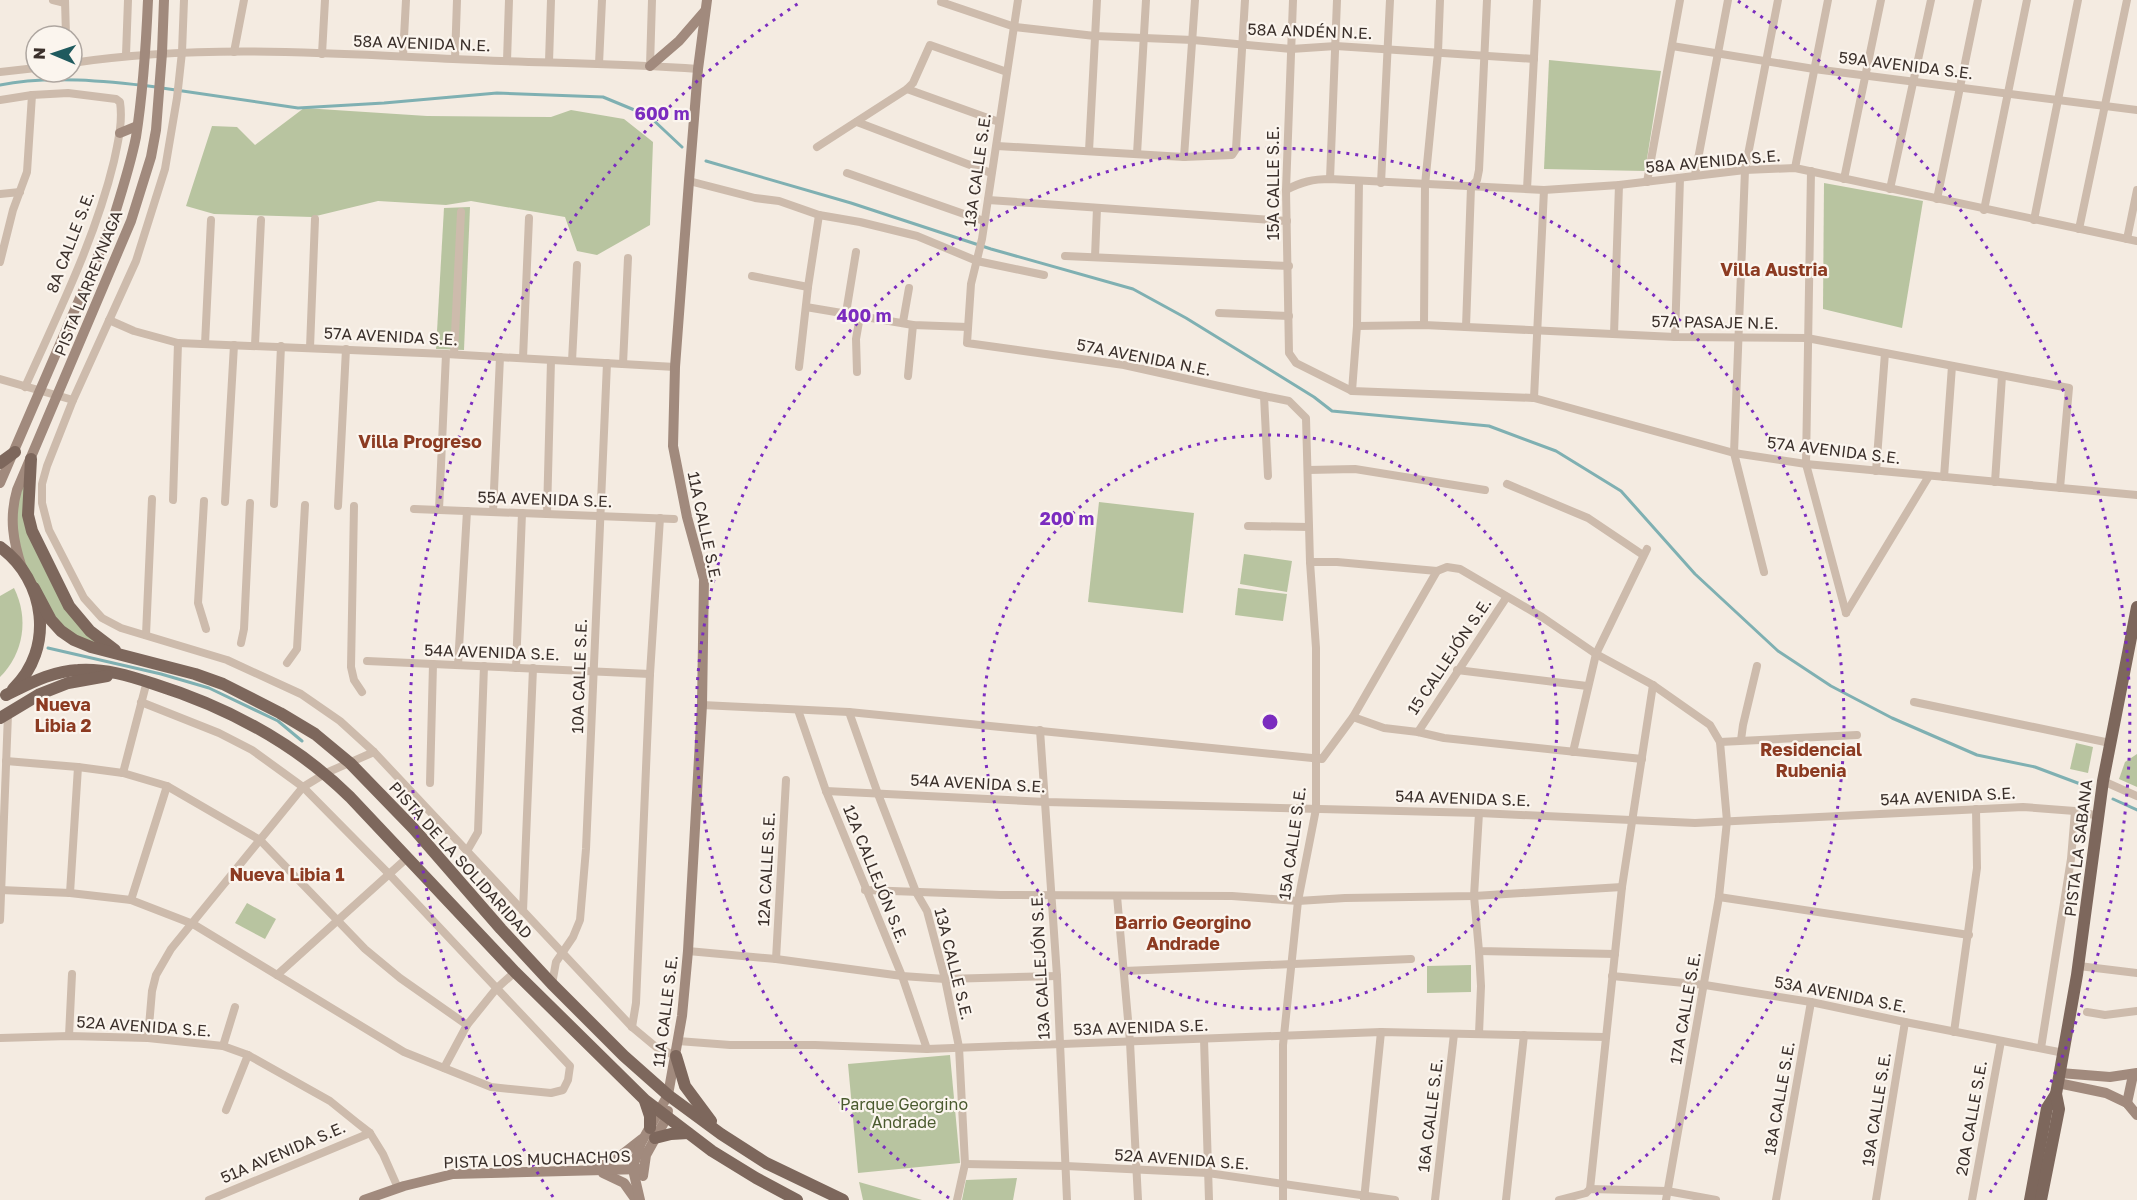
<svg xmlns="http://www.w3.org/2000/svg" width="2137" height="1200" font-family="'Golos Text',sans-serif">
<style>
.green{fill:#b8c4a0}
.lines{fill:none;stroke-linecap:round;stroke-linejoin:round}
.stream{stroke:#7fb0b2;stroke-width:3}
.street{stroke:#cdbbac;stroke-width:8}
.secondary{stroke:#a18a7d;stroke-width:10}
.primary{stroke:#7d675c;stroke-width:12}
.ring{fill:none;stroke:#7b2cbf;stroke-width:3;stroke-dasharray:3 6}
.labels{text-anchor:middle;stroke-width:4.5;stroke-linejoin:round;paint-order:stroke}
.street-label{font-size:16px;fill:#3b302b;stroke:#fbf5ee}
.park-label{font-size:16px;fill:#4a5a2e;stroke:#fbf5ee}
.neighbourhood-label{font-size:18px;font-weight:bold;fill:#8c3b22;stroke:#fbf5ee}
.centre{fill:#7b2cbf;stroke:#fbf5ee;stroke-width:3}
.ring-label{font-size:18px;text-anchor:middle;font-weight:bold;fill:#7b2cbf;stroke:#fbf5ee;stroke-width:4.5;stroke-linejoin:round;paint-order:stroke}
</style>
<rect width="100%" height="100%" fill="#f4ebe1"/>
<g class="green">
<polygon points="1549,60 1661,71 1645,171 1544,169"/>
<polygon points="304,108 427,116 551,117 571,110 624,119 653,142 650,225 597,255 577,251 565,217 471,201 446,205 378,201 312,217 214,214 186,206 212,126 237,127 255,145"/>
<polygon points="1824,183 1923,201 1902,328 1823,309"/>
<polygon points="470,207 464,350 436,349 444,208"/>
<polygon points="31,459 28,515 69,606 123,656 69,637 28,578 12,516"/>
<polygon points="1099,502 1194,513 1183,613 1088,602"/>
<polygon points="1244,554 1292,561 1287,592 1240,584"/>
<path d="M14 588C29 618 24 653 0 677V596Z"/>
<polygon points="1238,588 1287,594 1283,621 1235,615"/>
<polygon points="2076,743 2093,747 2088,773 2070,769"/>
<polygon points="2137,754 2137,787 2119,779 2125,762"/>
<polygon points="247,903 276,919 265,939 235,923"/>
<polygon points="1471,965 1471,992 1427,993 1427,966"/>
<polygon points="950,1055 960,1163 858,1173 848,1064"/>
<polygon points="1017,1178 1013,1200 962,1200 966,1180"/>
<polygon points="859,1182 922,1200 863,1200"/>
</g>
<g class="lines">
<g class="stream">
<path d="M0 85C47 75 108 81 156 87"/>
<polyline points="162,88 298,108 384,103 497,93 603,97 649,116 682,147"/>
<polyline points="706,161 851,203 991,249 1133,289 1186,318 1314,397 1332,411 1489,426 1556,451 1621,491 1695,574 1778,651 1831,686 1892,718 1977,755 2035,767 2091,788"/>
<polyline points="48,648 161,674 209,688 278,721 302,741"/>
<polyline points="2113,799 2137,810"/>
</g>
<g class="street">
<polyline points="53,0 65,3"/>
<polyline points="65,0 66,36"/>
<polyline points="184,0 182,52 177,98 165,169 136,261 73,400 47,466 42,484 42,503 49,530 84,598 102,618 121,628 227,660 301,694 340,721 374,752 632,1027 656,1047 676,1056"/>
<polyline points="1018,0 982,239 971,284 967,343 1124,365 1264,396 1289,401 1306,418 1310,562 1316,648 1316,809 1298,901 1283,1045 1283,1200"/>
<polyline points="1293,0 1286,190 1289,353 1296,363 1352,391 1534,398 1734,453 1806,464 2137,495"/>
<polyline points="941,2 1015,27 1095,36 1193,40 1291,49 1336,46 1534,59"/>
<polyline points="1672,46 1814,69 2137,110"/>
<polyline points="234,52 244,0"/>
<polyline points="322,54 325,0"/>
<polyline points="126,55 128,0"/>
<polyline points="403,56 406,0"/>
<polyline points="455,59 457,0"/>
<polyline points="507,61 509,0"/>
<polyline points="549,62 551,0"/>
<path d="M72 63C198 44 326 53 453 59 534 63 616 63 698 69"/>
<polyline points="599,64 602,0"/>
<polyline points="650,66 652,0"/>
<polyline points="0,72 36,68"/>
<polyline points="907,89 999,122"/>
<path d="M0 100 32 95 68 93 116 99 120 102C123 122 118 142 114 161 95 240 58 313 25 387"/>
<polyline points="857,122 991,173"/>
<polyline points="997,146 1184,157 1232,155 1236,149 1245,0"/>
<polyline points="817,147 907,89 913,83 930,45 1007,72"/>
<polyline points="1089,151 1097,0"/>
<polyline points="1137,154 1146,0"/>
<polyline points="1184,157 1195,0"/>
<polyline points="1795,168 1828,0"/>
<polyline points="1811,171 1806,464 1846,613"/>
<polyline points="847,173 984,221"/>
<polyline points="1695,175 1728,0"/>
<polyline points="1330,179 1337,0"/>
<polyline points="1844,179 1881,0"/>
<polyline points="689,181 755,198 779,201 819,215 860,222 917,236 977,261 1044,275"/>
<polyline points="1647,182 1680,0"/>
<polyline points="1381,183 1390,0"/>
<polyline points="1527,189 1537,0"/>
<polyline points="1890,189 1931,0"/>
<path d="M1286 190C1301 182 1313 179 1330 179L1544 190 1619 185 1745 170 1795 168 2137 241"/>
<polyline points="0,194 20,192"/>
<polyline points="1937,199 1978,0"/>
<polyline points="988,200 1287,221"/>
<polyline points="1984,210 2027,0"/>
<polyline points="2034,220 2078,0"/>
<polyline points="2079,229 2127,0"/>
<polyline points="2127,239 2137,190"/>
<polyline points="1065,256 1289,266"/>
<polyline points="1095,257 1097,208"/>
<polyline points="0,262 13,210 27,172 32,95"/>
<polyline points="752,276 808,287"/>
<polyline points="806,307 913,325 968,327"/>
<polyline points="846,313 856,252"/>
<polyline points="1219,313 1289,316"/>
<polyline points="109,320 134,331 178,343 446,354 675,367"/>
<polyline points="903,322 909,288"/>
<polyline points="1424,325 1425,185 1438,52 1440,0"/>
<polyline points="1357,326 1424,325 1675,337 1807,338 2069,388 2060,488"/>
<polyline points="1466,327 1471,187 1477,180 1479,170 1487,0"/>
<polyline points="1614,334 1619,185"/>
<polyline points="1675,337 1680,178"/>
<polyline points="205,344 211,220"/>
<polyline points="255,345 261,220"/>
<polyline points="310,348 315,219"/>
<polyline points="454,354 461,212"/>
<polyline points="523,358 529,218"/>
<polyline points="572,361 577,265"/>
<polyline points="623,364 628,258"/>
<polyline points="799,367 808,287 819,215"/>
<polyline points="857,372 856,339 860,316"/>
<polyline points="908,376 913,325"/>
<polyline points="0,379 73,400"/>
<polyline points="1352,391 1357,326 1359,181"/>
<polyline points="1264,396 1268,476"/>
<polyline points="1534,398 1544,190"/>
<polyline points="1308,470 1355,469 1485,490"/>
<polyline points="1876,471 1885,353"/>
<polyline points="1944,477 1952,366"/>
<polyline points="1995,482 2002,376"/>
<polyline points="1507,484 1588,518 1643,555"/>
<polyline points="173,500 178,343"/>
<polyline points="204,501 198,603 206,629"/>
<polyline points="225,502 234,345"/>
<polyline points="274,504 281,346"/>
<polyline points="338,506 346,349"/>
<polyline points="354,506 351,667 354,680 362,692"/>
<polyline points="414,509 674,519"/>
<polyline points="439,510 446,354"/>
<polyline points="493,512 500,357"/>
<polyline points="547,514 551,360"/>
<polyline points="1248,526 1309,527"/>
<polyline points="1310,562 1337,562 1437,571"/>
<polyline points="1764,572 1734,453 1745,170 1778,0"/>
<polyline points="1846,613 1929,476"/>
<polyline points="146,635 152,499"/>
<polyline points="241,643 244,629 250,503"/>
<polyline points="367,661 650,674"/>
<polyline points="287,663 297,649 305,505"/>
<polyline points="458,665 467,511"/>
<polyline points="516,668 522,513"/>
<polyline points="1457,670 1587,686"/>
<polyline points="1914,702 2110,743"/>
<polyline points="702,705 849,712 1322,759 1353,717 1437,571 1447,567 1460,569 1542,617 1596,654 1653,685 1710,725 1720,742 1727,821 1719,897 1666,1200"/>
<polyline points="798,710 826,791 902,976 927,1049"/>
<polyline points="849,712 878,794 916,892 927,911 945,979 959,1047 965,1164 957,1200"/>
<polyline points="1353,717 1384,728 1418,732 1444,738 1642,759"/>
<polyline points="1040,730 1057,976 1067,1200"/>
<polyline points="1418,732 1506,598"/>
<polyline points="1741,740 1743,725 1757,666"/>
<polyline points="1720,742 1857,735"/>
<polyline points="1573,752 1596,654 1647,549"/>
<polyline points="6,761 78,767 123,773 167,786 260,840 365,949 400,978 467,1025"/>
<polyline points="123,773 147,681"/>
<polyline points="2103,781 2137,796"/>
<polyline points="430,783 433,664"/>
<polyline points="826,791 1046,802 1479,813 1695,823 2023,807 2075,811 2099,816"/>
<polyline points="1479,813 1474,896 1479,951 1615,954"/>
<polyline points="467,851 478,832 484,666"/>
<polyline points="1,890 70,893 131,900 193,924 404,1052 491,1087 551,1093 563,1090 568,1080 570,1066 389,874 303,787 252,750 219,733 141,702"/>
<polyline points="865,890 1001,895 1232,896 1298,901 1345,898 1474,896 1622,887"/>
<polyline points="70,893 78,767"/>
<polyline points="1117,896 1130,1042 1138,1200"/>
<polyline points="1719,897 1969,935"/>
<polyline points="131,900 167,786"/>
<polyline points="523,911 533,668"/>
<polyline points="0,920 8,714"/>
<polyline points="688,951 776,959 902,976 945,979 1057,976"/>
<polyline points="776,959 786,780"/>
<polyline points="2079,966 2137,973"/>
<polyline points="1124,971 1411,959"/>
<polyline points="277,975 407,858"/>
<polyline points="1612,976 1705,985 1811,1002 1905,1022 2064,1053"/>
<polyline points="552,984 556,962 573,937 580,920 586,849 607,363"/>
<polyline points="2087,1012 2105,1015 2137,1011"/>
<polyline points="632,1027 636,1003 650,674 660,518"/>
<polyline points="1954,1032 1977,868 1976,809"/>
<polyline points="1479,1034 1481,986 1479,951"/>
<polyline points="69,1036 72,974"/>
<polyline points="0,1038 69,1036 148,1038 223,1046 248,1055 330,1101 356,1122 370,1133 383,1154 398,1188"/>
<polyline points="148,1038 152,991 156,975 171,949 303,787 326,773 374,752"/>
<polyline points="1204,1039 1209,1200"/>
<polyline points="678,1041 730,1045 815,1045 927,1049 1381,1032 1605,1037"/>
<polyline points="223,1046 235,1007"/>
<polyline points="2041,1048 2071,859 2075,811"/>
<polyline points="444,1068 467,1025 496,989 515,972"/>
<polyline points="226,1110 248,1055"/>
<polyline points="965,1164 1066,1166 1208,1173 1395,1200"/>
<polyline points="1590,1189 1622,887 1653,685"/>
<polyline points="209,1200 370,1133"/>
<polyline points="1364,1200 1381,1032"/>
<polyline points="1435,1200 1454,1034"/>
<polyline points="1506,1200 1524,1035"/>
<polyline points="1559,1200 1586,1193 1590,1189 1667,1191 1716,1200"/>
<polyline points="1776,1200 1811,1002"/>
<polyline points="1876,1200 1905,1022"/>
<polyline points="1972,1200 2001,1041"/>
</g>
<g class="secondary">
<polyline points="650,66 679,41 705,11"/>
<polyline points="120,133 137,126"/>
<path d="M0 483 111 226C120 197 130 167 136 137 143 92 146 46 148 0"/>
<path d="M22 568C13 541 9 518 17 490L131 221 151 157 156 130 162 53 164 0"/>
<polyline points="2060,1073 2110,1077 2137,1073"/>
<polyline points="2058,1083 2106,1093 2127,1103 2137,1115"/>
<polyline points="2127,1103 2133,1075"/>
<polyline points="597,1167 619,1157 642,1139"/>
<polyline points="603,1173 624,1183 636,1200"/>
<polyline points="643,1176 646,1155 667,1117 668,1111"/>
<polyline points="364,1200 404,1186 453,1174 642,1169"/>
<polyline points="640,1200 634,1174 634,1164 641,1143 668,1095 682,1016 688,951 702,705 704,579 687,517 673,446 675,367 689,181 698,69 707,0"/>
</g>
<g class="primary">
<polyline points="31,459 28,515 32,531 69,606 90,631 115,650"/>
<polyline points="0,463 15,452"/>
<path d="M0 547C46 580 55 649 13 689"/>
<polyline points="34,588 51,620 61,631 74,640 91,647 195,674 223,684 280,713 315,734 350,763 414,829 501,929 552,984 624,1056 668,1095 721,1134 766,1163 843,1200"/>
<path d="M6 695C29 684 52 671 78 670 104 668 130 676 154 684 227 707 295 743 350 797L515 972 645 1100 712 1151 756 1178 797 1200"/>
<polyline points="0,718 40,694 68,683 107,676"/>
<polyline points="676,1056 685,1086 711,1121"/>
<polyline points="645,1101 650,1116 650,1128"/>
<polyline points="655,1138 671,1134 688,1133"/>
<polyline points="2030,1200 2047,1108 2056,1094"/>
<polyline points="2041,1200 2059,1109 2056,1094 2077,975 2103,781 2137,607"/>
</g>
</g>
<g class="ring">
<circle cx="1270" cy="722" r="287"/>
<path d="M949 1198A574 574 0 1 1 1591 1198"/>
<path d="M553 1197A860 860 0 0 1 802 1M1738 1A860 860 0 0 1 1987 1197"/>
</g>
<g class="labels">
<g class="street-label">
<text transform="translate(1310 31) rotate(2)" y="6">58A ANDÉN N.E.</text>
<text transform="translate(422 43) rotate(2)" y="6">58A AVENIDA N.E.</text>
<text transform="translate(1906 65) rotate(7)" y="6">59A AVENIDA S.E.</text>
<text transform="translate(1713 161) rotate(-5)" y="6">58A AVENIDA S.E.</text>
<text transform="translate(977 170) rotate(-82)" y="6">13A CALLE S.E.</text>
<text transform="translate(1273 183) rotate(-90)" y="6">15A CALLE S.E.</text>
<text transform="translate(70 242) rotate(-69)" y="6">8A CALLE S.E.</text>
<text transform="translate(88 283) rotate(-68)" y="6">PISTA LARREYNAGA</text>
<text transform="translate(1715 322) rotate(1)" y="6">57A PASAJE N.E.</text>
<text transform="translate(391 336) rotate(3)" y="6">57A AVENIDA S.E.</text>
<text transform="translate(1144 357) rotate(11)" y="6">57A AVENIDA N.E.</text>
<text transform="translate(1834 450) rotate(7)" y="6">57A AVENIDA S.E.</text>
<text transform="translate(545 499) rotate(2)" y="6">55A AVENIDA S.E.</text>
<text transform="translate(705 527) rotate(78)" y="6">11A CALLE S.E.</text>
<text transform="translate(492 652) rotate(2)" y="6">54A AVENIDA S.E.</text>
<text transform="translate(1449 656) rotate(-56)" y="6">15 CALLEJÓN S.E.</text>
<text transform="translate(579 676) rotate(-88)" y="6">10A CALLE S.E.</text>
<text transform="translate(978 783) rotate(3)" y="6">54A AVENIDA S.E.</text>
<text transform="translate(1948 796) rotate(-3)" y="6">54A AVENIDA S.E.</text>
<text transform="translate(1463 798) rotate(2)" y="6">54A AVENIDA S.E.</text>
<text transform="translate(1292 843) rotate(-82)" y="6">15A CALLE S.E.</text>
<text transform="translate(2078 848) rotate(-83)" y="6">PISTA LA SABANA</text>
<text transform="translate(461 860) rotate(48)" y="6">PISTA DE LA SOLIDARIDAD</text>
<text transform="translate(766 869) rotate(-87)" y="6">12A CALLE S.E.</text>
<text transform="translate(876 874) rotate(68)" y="6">12A CALLEJÓN S.E.</text>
<text transform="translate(954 964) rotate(76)" y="6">13A CALLE S.E.</text>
<text transform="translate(1040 966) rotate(-93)" y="6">13A CALLEJÓN S.E.</text>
<text transform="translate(1841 994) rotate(11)" y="6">53A AVENIDA S.E.</text>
<text transform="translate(1685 1008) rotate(-80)" y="6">17A CALLE S.E.</text>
<text transform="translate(665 1011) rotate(-83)" y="6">11A CALLE S.E.</text>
<text transform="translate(144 1026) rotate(4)" y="6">52A AVENIDA S.E.</text>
<text transform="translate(1141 1027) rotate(-2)" y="6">53A AVENIDA S.E.</text>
<text transform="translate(1779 1098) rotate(-80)" y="6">18A CALLE S.E.</text>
<text transform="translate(1876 1109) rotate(-81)" y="6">19A CALLE S.E.</text>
<text transform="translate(1430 1115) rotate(-83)" y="6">16A CALLE S.E.</text>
<text transform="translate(1971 1118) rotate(-80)" y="6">20A CALLE S.E.</text>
<text transform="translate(283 1152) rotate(-23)" y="6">51A AVENIDA S.E.</text>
<text transform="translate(537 1159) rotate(-2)" y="6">PISTA LOS MUCHACHOS</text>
<text transform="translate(1182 1159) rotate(4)" y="6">52A AVENIDA S.E.</text>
</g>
<g class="park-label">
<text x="904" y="1110">Parque Georgino<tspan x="904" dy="18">Andrade</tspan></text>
</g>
<g class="neighbourhood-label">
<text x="1774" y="276">Villa Austria</text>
<text x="420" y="448">Villa Progreso</text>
<text x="63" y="711">Nueva<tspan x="63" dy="21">Libia 2</tspan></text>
<text x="1811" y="756">Residencial<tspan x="1811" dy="21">Rubenia</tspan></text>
<text x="287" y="881">Nueva Libia 1</text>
<text x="1183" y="929">Barrio Georgino<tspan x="1183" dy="21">Andrade</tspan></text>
</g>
</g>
<circle cx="1270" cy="722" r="9" class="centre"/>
<g class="ring-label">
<text x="662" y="120">600 m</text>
<text x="864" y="322">400 m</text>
<text x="1067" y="525">200 m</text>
</g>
<g transform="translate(54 54) rotate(272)"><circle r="28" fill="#fbf5ee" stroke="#aea6a0" stroke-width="1.5"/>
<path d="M0-4.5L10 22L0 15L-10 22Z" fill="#1f5a5e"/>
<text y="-9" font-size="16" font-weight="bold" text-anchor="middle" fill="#3b302b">N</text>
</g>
</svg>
